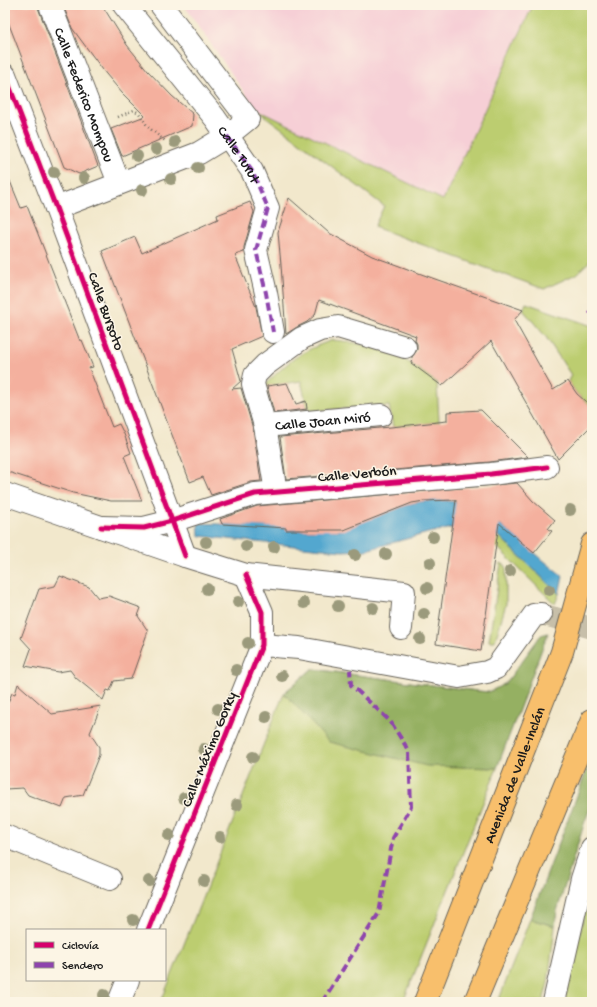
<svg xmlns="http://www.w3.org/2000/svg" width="597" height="1007" font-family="'Gochi Hand',sans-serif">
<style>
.built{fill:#f6cfd6}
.green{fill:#bccd70;stroke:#6c7446}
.forest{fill:#95b062;stroke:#58663f}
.water{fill:#53a7cf;stroke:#386276}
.building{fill:#f4b09e}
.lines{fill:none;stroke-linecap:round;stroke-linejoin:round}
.minor-tunnel{stroke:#c7bfa9;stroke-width:22;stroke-dasharray:22 11;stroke-linecap:butt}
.minor-casing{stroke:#67635a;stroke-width:24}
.major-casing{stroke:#67635a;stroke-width:24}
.path{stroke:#67635a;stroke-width:2.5;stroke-dasharray:1 3;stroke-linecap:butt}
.minor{stroke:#fff;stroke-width:22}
.major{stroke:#f8bf6c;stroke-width:22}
.quiet{stroke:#8e44ad;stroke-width:4;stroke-dasharray:8 4;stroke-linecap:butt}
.cycleway-casing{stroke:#fcf5e5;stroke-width:8}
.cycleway{stroke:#d6006c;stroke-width:5}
.tree{fill:#9b9a7b}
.labels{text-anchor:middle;stroke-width:3;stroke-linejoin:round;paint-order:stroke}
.street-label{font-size:15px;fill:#1c1c1c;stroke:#fcf5e5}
</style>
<rect width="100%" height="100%" fill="#fcf5e5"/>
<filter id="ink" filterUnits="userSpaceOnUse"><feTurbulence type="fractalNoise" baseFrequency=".025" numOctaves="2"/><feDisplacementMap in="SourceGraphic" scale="8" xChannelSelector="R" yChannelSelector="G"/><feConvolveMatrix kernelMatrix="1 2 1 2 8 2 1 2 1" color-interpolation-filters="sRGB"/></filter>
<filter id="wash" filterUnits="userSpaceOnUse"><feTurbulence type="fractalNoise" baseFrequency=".012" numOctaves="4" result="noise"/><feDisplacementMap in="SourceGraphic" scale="16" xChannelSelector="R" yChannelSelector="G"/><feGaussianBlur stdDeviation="0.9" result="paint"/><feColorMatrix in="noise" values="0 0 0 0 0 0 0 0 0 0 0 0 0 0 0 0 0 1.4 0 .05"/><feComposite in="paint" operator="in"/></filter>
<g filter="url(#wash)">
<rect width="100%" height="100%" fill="#f2e8cc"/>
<polygon class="built" points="184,5 533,5 443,201 256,109"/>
<g class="green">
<polygon points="533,5 592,5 592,259 576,274 544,289 374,227 384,206 256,109 443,200"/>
<polygon points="526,303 592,326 592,407 577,394 568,381 571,375 546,337 523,310"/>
<path d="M333 340C359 342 387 350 410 363 419 369 428 376 437 383L439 422 393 427 389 406 308 411 301 381 263 387C287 362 300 351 333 340Z"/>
<polygon points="499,536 559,594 555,604 496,546"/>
<polygon points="501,563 506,566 506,604 495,641 489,641"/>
<polygon points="312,669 477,691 489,692 461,767 497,768 403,1002 161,1002 284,693"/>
<polygon points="592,880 592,1002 564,1002"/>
<polygon points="530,919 555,926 548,983 543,1002 498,1002"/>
</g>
<g class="forest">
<polygon points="548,633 497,768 427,766 329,742 284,693 312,669 477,691 489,692 506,683 541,635"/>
<polygon points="592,756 592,804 585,821 557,911 555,926 530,919"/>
</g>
<path class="water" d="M443 500C453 502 464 503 473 507 507 524 533 554 563 576L559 594 499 536 452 528 428 533 366 550 342 551 199 536 198 523 286 527 287 530H314V529L341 530 412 503 424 501Z"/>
<g id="blocks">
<g class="building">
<polygon points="5,5 37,5 98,166 79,174 64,167 5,14"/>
<polygon points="63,5 102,5 127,45 148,71 172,96 193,114 192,126 122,156 111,129 145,116 122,93 106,74 72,28"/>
<polygon points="5,169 21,208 27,206 80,341 82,340 93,367 89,368 112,427 119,424 124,434 131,453 124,456 142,501 111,501 73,493 5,471"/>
<polygon points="289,198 329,233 372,256 435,279 523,310 514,320 553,390 568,381 577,394 592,407 592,425 558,459 491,341 442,386 411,363 412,357 417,350 417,344 415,340 416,336 319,300 315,315 307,322 297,327 286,334 281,265 278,232"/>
<polygon points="250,202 254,212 244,247 244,252 235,255 256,307 262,336 232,349 241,381 232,389 241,388 253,429 261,481 251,482 211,495 203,477 190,482 102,251 135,237 142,253 218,219 217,215"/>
<polygon points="287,383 296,404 306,401 307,409 274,413 267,386"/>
<polygon points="481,410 528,457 490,462 286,479 280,437 391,427 447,421 447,412"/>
<polygon points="517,483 533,501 555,520 548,529 552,531 534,553 499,523 481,651 436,644 456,500 424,501 412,503 344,530 286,530 286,528 222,524 220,519 257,506"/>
<polygon points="60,576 89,587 98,598 109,596 141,608 138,616 148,631 131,679 114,681 110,691 107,690 103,700 76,678 70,670 58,672 25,666 31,649 21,638 39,589 55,586"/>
<polygon points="18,684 52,714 101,706 90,733 99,747 99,755 83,795 66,798 62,808 28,795 23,788 5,789 5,709 12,693 15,694"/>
</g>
</g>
</g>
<g filter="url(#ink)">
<use href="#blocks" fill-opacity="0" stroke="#67635a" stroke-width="1"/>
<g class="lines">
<polyline class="minor-tunnel" points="541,614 592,628"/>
<defs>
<g id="minor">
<path id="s1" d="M50 5 119 183"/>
<path id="s2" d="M124 5 215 118 252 171 268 208 256 250 266 293 273 332"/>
<polyline points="5,75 56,208 185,556"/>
<polyline points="56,208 199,153 227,136 248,119 161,5"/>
<path id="s3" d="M265 426 381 415"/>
<polyline points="276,492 265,426 253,384 255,375 265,365 302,338 320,330 338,327 405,347"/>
<polyline points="5,494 185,556 246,575 404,592 401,628"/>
<polyline points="101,527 144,528 172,521 255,494 491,474 547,467"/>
<polyline points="262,645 299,648 459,677 487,672 496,668 534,615 541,614"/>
<polyline points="5,836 110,879"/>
<polyline points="148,930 262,645 262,612 246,575"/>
<polyline points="119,1002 128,980"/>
<polyline points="554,1002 582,879 592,848"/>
</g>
<g id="major">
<path id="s4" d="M425 1002 562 652 592 544"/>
<polyline points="475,1002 592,720"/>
</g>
</defs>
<use href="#minor" class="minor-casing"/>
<use href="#major" class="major-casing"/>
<polyline class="path" points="118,117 134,110 139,113 148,127 165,141"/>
<use href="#minor" class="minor"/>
<use href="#major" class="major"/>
<g class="quiet">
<polyline points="227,136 252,171 268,208 256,250 266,293 273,332"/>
<polyline points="590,314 592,309"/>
<polyline points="322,1002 379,913 393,838 411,807 409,751 390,721 351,685 350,670"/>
</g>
<defs>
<g id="cycleway">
<polyline points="5,75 56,208 185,556"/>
<polyline points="101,527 144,528 172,521 255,494 491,474 547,467"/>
<polyline points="148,930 262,645 262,612 246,575"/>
</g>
</defs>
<use href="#cycleway" class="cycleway-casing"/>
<use href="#cycleway" class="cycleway"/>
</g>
<g class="tree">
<circle cx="175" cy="142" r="6"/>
<circle cx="156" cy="149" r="6"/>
<circle cx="137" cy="156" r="6"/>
<circle cx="198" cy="168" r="6"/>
<circle cx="54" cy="172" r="6"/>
<circle cx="84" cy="178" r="6"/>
<circle cx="171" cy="179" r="6"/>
<circle cx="142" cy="190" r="6"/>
<circle cx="570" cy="510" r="6"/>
<circle cx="433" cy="537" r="6"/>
<circle cx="206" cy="542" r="6"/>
<circle cx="246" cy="546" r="6"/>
<circle cx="274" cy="547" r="6"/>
<circle cx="386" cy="554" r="6"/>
<circle cx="355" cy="555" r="6"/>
<circle cx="430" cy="563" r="6"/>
<circle cx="510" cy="571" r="6"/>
<circle cx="427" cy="588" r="6"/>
<circle cx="207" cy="589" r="6"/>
<circle cx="549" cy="590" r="6"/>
<circle cx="238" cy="602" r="6"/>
<circle cx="304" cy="603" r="6"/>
<circle cx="338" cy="606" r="6"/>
<circle cx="373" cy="608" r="6"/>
<circle cx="424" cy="614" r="6"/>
<circle cx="420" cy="639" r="6"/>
<circle cx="248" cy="643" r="6"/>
<circle cx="236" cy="670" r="6"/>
<circle cx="282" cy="676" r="6"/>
<circle cx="218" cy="709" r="6"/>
<circle cx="266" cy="717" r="6"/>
<circle cx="204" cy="749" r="6"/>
<circle cx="253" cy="757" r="6"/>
<circle cx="184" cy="798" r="6"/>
<circle cx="237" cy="805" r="6"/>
<circle cx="169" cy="835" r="6"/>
<circle cx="220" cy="837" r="6"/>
<circle cx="149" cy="881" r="6"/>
<circle cx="204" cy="881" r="6"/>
<circle cx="133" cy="920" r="6"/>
<circle cx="104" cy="995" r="6"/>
</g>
</g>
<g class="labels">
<g class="street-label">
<text dy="5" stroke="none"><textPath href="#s1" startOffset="96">Calle Federico Mompou</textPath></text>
<text dy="5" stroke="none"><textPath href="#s2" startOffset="189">Calle Turut</textPath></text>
<text transform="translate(107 311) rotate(70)" y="5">Calle Bursoto</text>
<text dy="5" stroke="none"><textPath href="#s3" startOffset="58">Calle Joan Miró</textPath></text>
<text transform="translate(357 473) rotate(-5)" y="5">Calle Verbón</text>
<text transform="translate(208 749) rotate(-68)" y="5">Calle Máximo Gorky</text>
<text dy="5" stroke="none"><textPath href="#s4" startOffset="244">Avenida de Valle-Inclán</textPath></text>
</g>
</g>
<rect width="597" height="1007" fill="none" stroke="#fcf5e5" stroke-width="20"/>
<rect x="26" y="929" width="140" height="52" fill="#fcf5e5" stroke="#a29e95"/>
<rect x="34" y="942" width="20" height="6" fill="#d6006c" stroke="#a29e95"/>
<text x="62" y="949" font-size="12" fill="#1c1c1c">Ciclovía</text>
<rect x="34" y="962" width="20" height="6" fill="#8e44ad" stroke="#a29e95"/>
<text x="62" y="969" font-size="12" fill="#1c1c1c">Sendero</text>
</svg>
